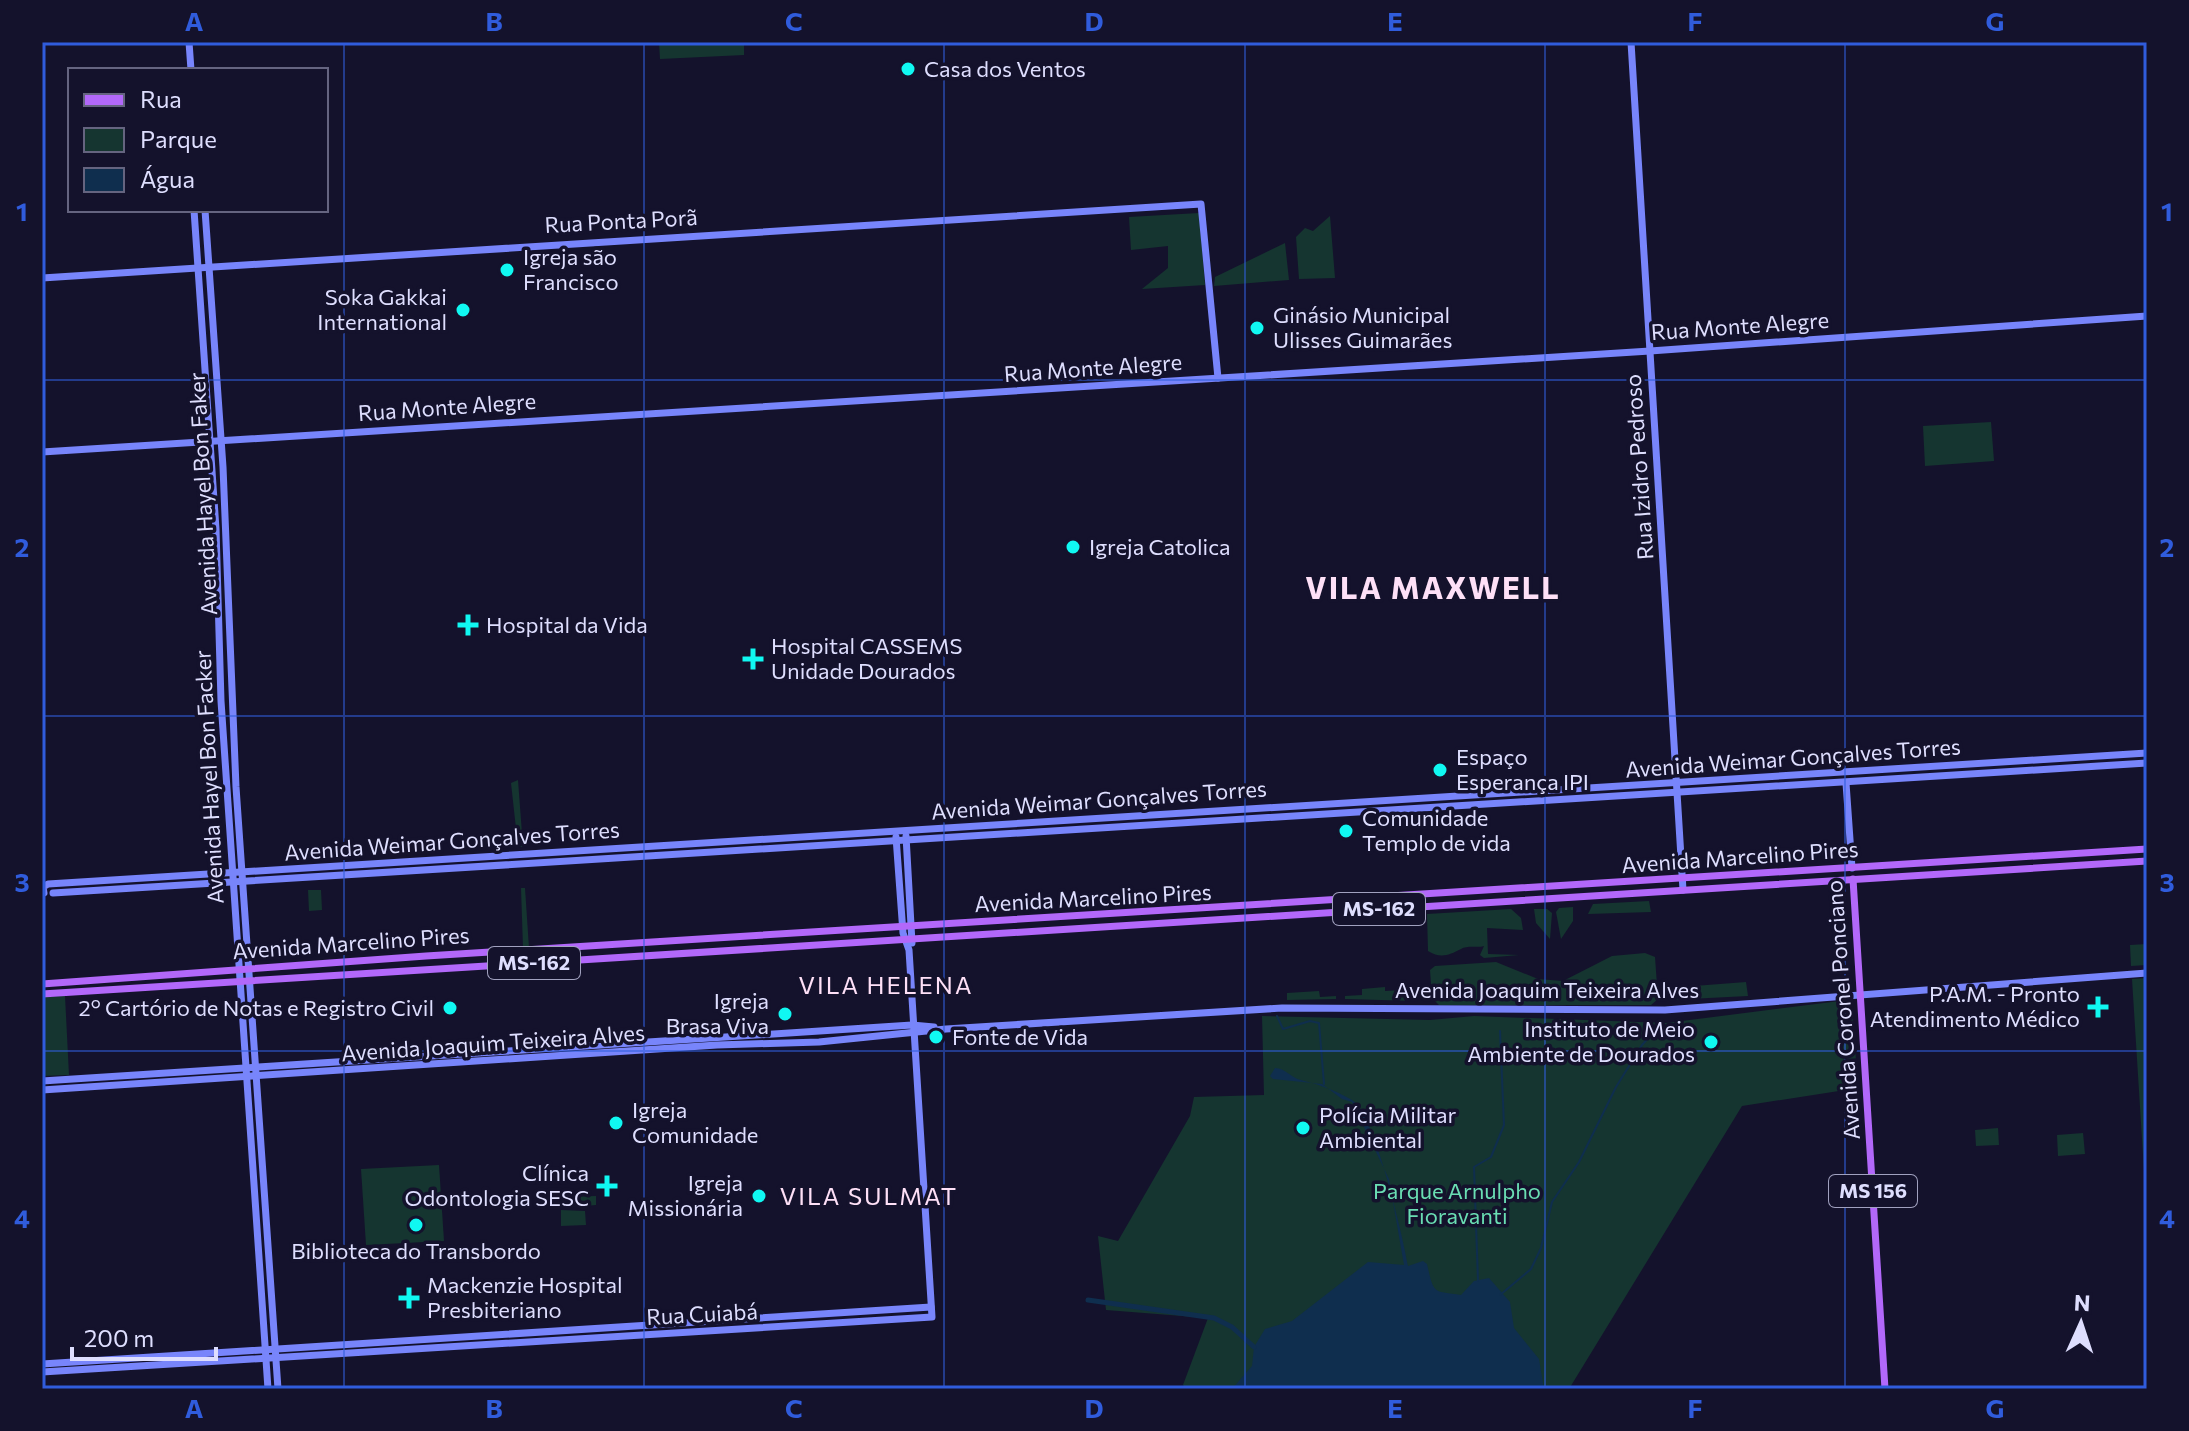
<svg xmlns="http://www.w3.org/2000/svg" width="2189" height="1431" font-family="Commissioner,sans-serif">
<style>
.green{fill:#153530}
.water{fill:#0f2e4e}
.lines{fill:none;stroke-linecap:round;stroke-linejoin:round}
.stream{stroke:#0f2e4e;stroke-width:2}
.canal{stroke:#0f2e4e;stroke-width:5}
.secondary{stroke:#7885fb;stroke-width:7}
.primary{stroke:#b268fa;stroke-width:7}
.grid{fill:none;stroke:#305cdc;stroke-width:2;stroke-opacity:0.55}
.poi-dot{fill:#10f8f2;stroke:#14122c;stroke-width:3}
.labels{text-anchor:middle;stroke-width:7;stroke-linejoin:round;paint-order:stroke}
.shield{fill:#14122c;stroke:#a1a1bf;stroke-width:2}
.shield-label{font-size:20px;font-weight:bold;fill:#dedefe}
.poi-label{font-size:22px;fill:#dedefe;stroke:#14122c;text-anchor:start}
.street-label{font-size:22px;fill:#dedefe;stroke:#14122c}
.park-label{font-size:22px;fill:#6adeb3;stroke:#14122c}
.neighbourhood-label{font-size:24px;letter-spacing:2px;fill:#fee0f7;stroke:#14122c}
.district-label{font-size:30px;font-weight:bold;letter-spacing:2px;fill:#fee0f7;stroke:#14122c}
.neatline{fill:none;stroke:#305cdc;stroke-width:3}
.grid-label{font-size:26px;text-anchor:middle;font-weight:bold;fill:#305cdc}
</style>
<rect width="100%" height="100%" fill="#14122c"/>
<g class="green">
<polygon points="659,42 744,42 744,55 660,59"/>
<polygon points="1199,213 1205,285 1142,289 1168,268 1168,246 1131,250 1129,217"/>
<polygon points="1330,216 1335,278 1299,279 1296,237 1305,228 1313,231"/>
<polygon points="1285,243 1289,280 1214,286 1215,277"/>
<polygon points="1991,422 1994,461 1925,466 1923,426"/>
<polygon points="518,780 523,847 518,847 511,783"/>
<polygon points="521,888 525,888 529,948 523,948"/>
<polygon points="308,890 321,890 322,910 309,911"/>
<polygon points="1649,901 1651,912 1588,914 1593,904"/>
<polygon points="1573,907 1573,921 1561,939 1556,912 1559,908"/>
<path d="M1511 909 1521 918 1523 930 1487 928 1488 954 1519 955 1484 958 1480 955 1484 946C1477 948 1467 945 1461 949 1449 955 1441 959 1428 951L1427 914Z"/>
<polygon points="1534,909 1547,909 1552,913 1550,939 1536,923"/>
<polygon points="2147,944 2147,965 2131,966 2130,945"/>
<polygon points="1645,953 1655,957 1658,999 1651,1005 1439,1005 1432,998 1430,970 1435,966 1496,962 1538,979 1563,981 1612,956"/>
<polygon points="1666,977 1668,988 1746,982 1748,996 1669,1000"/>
<polygon points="2147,978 2147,1219 2132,979"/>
<polygon points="1385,987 1385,991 1403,990 1403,993 1420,988 1420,997 1416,1001 1345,999 1345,996 1362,995 1362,989"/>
<polygon points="1319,991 1320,997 1336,996 1336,999 1287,1000 1287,993"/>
<polygon points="65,996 69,1075 42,1076 42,997"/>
<polygon points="1840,1001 1852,1005 1858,1088 1742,1106 1569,1389 1187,1389 1183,1385 1208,1318 1106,1310 1098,1236 1118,1241 1190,1116 1194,1097 1264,1095 1262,1016 1430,1020 1474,1016 1666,1023"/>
<polygon points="1998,1128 1999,1145 1976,1146 1975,1130"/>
<polygon points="2083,1133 2085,1154 2058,1156 2057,1135"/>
<polygon points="439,1165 444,1241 366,1245 361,1169"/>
<polygon points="596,1196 596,1205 561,1208 560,1197"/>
<polygon points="561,1210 585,1211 586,1225 561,1226"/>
</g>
<path class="water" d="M1275 1068C1285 1068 1291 1078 1301 1080 1321 1085 1334 1090 1352 1100 1375 1114 1403 1237 1408 1266L1423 1261 1427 1264C1434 1294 1432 1291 1461 1295L1474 1281 1489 1278 1510 1302 1514 1328 1539 1359 1544 1389H1232L1252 1366 1254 1347 1265 1329 1292 1321 1368 1262 1404 1265 1389 1179 1352 1102 1342 1099 1322 1084 1273 1079 1270 1076Z"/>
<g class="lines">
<g class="stream">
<polyline points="1277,1016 1283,1029 1310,1021 1319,1023 1324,1084"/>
<polyline points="1478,1281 1474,1167 1491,1157 1504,1125 1500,1031"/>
<polyline points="1500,1295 1531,1269 1541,1248 1552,1202 1579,1162 1616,1087 1642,1045 1659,1026"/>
</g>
<polyline class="canal" points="1088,1300 1214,1318 1232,1327 1254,1347"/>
<g class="secondary">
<polyline points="189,42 191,70"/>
<polyline points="1631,42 1683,890"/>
<polyline points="194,210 216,529 221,701 268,1389"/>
<polyline points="205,210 223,467 236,787 278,1389"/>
<polyline points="42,278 1201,204 1218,378"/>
<polyline points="42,452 1650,351 2147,316"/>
<polyline points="1846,783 1852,868"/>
<polyline points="906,836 912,943"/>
<polyline points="44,893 43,887 48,884 2147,753"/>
<polyline points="53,893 2147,763"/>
<polyline points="42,1081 912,1025 934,1027"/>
<polyline points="42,1090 717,1045 819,1042 946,1029 1282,1008 1665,1010 2147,973"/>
<polyline points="42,1364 931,1307"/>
<polyline points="42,1372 932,1317 909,950 903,933 896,837"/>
</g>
<g class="primary">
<polyline points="1853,879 1885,1389"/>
<polyline points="42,984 426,956 2147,849"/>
<polyline points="42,994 2147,861"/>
</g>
</g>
<path class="grid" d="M344 42V1389M644 42V1389M944 42V1389M1245 42V1389M1545 42V1389M1845 42V1389M42 380H2147M42 716H2147M42 1051H2147"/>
<g class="poi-dot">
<circle cx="908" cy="69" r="8"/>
<circle cx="507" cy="270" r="8"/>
<circle cx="463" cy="310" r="8"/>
<circle cx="1257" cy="328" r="8"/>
<circle cx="1073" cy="547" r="8"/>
<path d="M464 613h8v8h8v8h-8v8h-8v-8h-8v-8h8z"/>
<path d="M749 647h8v8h8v8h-8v8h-8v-8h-8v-8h8z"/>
<circle cx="1440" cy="770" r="8"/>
<circle cx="1346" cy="831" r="8"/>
<path d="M2094 995h8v8h8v8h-8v8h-8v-8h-8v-8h8z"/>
<circle cx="450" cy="1008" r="8"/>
<circle cx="785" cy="1014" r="8"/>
<circle cx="936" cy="1037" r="8"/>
<circle cx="1711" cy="1042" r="8"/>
<circle cx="616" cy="1123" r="8"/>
<circle cx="1303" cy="1128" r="8"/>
<path d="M603 1174h8v8h8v8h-8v8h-8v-8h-8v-8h8z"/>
<circle cx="759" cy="1196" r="8"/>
<circle cx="416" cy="1225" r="8"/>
<path d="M405 1286h8v8h8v8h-8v8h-8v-8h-8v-8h8z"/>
</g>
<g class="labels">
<g class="shield">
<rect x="1333" y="893" width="92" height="32" rx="6"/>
<rect x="488" y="947" width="92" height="32" rx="6"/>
<rect x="1829" y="1175" width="88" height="32" rx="6"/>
</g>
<g class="shield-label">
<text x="1379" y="916">MS-162</text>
<text x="534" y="970">MS-162</text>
<text x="1873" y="1198">MS 156</text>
</g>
<g class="poi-label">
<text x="924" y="77">Casa dos Ventos</text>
<text x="523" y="265">Igreja são<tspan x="523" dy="25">Francisco</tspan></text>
<text x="447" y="305" text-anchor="end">Soka Gakkai<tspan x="447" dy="25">International</tspan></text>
<text x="1273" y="323">Ginásio Municipal<tspan x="1273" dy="25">Ulisses Guimarães</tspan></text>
<text x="1089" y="555">Igreja Catolica</text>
<text x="486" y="633">Hospital da Vida</text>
<text x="771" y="654">Hospital CASSEMS<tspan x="771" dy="25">Unidade Dourados</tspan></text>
<text x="1456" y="765">Espaço<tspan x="1456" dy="25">Esperança IPI</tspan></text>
<text x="1362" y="826">Comunidade<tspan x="1362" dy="25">Templo de vida</tspan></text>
<text x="2080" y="1002" text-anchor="end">P.A.M. - Pronto<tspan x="2080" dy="25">Atendimento Médico</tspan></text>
<text x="769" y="1009" text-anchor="end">Igreja<tspan x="769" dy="25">Brasa Viva</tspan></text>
<text x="434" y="1016" text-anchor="end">2º Cartório de Notas e Registro Civil</text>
<text x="1695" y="1037" text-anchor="end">Instituto de Meio<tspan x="1695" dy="25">Ambiente de Dourados</tspan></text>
<text x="952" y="1045">Fonte de Vida</text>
<text x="632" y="1118">Igreja<tspan x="632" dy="25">Comunidade</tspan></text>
<text x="1319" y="1123">Polícia Militar<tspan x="1319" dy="25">Ambiental</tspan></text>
<text x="589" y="1181" text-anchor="end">Clínica<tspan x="589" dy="25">Odontologia SESC</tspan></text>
<text x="743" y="1191" text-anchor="end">Igreja<tspan x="743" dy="25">Missionária</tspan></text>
<text x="416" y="1259" text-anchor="middle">Biblioteca do Transbordo</text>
<text x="427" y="1293">Mackenzie Hospital<tspan x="427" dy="25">Presbiteriano</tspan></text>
</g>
<g class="street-label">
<text transform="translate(621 221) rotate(-3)" y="8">Rua Ponta Porã</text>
<text transform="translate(1740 326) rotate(-4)" y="8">Rua Monte Alegre</text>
<text transform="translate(1093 368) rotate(-4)" y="8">Rua Monte Alegre</text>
<text transform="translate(447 407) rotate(-4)" y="8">Rua Monte Alegre</text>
<text transform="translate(1639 467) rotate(-94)" y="8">Rua Izidro Pedroso</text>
<text transform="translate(203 494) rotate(-93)" y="8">Avenida Hayel Bon Faker</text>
<text transform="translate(1793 758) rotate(-4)" y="8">Avenida Weimar Gonçalves Torres</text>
<text transform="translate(209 777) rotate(-93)" y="8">Avenida Hayel Bon Facker</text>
<text transform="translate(1099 800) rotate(-4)" y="8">Avenida Weimar Gonçalves Torres</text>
<text transform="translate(452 841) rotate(-4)" y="8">Avenida Weimar Gonçalves Torres</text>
<text transform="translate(1740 857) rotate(-4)" y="8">Avenida Marcelino Pires</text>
<text transform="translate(1093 898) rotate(-3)" y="8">Avenida Marcelino Pires</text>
<text transform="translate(351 943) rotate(-4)" y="8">Avenida Marcelino Pires</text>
<text x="1547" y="998">Avenida Joaquim Teixeira Alves</text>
<text transform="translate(1843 1010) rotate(-94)" y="8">Avenida Coronel Ponciano</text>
<text transform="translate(493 1043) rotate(-4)" y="8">Avenida Joaquim Teixeira Alves</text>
<text transform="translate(702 1314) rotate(-3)" y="8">Rua Cuiabá</text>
</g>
<g class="park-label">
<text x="1457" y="1199">Parque Arnulpho<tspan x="1457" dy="25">Fioravanti</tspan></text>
</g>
<g class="neighbourhood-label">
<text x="886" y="994">VILA HELENA</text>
<text x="869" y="1205">VILA SULMAT</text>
</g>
<g class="district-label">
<text x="1433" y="599">VILA MAXWELL</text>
</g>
</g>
<rect width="2189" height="1431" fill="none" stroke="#14122c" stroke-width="88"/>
<rect x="68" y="68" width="260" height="144" fill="#14122c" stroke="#656480" stroke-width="2"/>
<rect x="84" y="94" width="40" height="12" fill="#b268fa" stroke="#656480" stroke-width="2"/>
<text x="140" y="108" font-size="24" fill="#dedefe">Rua</text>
<rect x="84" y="128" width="40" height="24" fill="#153530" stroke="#656480" stroke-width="2"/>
<text x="140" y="148" font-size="24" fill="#dedefe">Parque</text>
<rect x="84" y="168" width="40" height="24" fill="#0f2e4e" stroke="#656480" stroke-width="2"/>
<text x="140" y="188" font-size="24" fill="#dedefe">Água</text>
<g transform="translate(2081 1323) rotate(3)" stroke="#14122c" stroke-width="6" paint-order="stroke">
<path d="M0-6L14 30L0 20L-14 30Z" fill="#dedefe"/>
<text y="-12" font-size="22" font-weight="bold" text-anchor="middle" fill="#dedefe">N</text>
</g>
<path d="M72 1347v12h144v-12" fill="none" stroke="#dedefe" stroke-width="4"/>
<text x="84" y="1347" font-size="24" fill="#dedefe" stroke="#14122c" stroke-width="6" paint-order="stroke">200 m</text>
<rect x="44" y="44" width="2101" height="1343" class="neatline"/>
<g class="grid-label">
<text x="194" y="31">A</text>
<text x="494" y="31">B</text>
<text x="794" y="31">C</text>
<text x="1094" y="31">D</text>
<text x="1395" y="31">E</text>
<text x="1695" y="31">F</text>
<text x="1995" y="31">G</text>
<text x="22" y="221">1</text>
<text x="2167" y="221">1</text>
<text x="22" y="557">2</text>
<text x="2167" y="557">2</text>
<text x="22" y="892">3</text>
<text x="2167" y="892">3</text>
<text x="22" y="1228">4</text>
<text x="2167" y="1228">4</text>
<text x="194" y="1418">A</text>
<text x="494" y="1418">B</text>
<text x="794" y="1418">C</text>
<text x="1094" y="1418">D</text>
<text x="1395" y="1418">E</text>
<text x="1695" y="1418">F</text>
<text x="1995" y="1418">G</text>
</g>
</svg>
